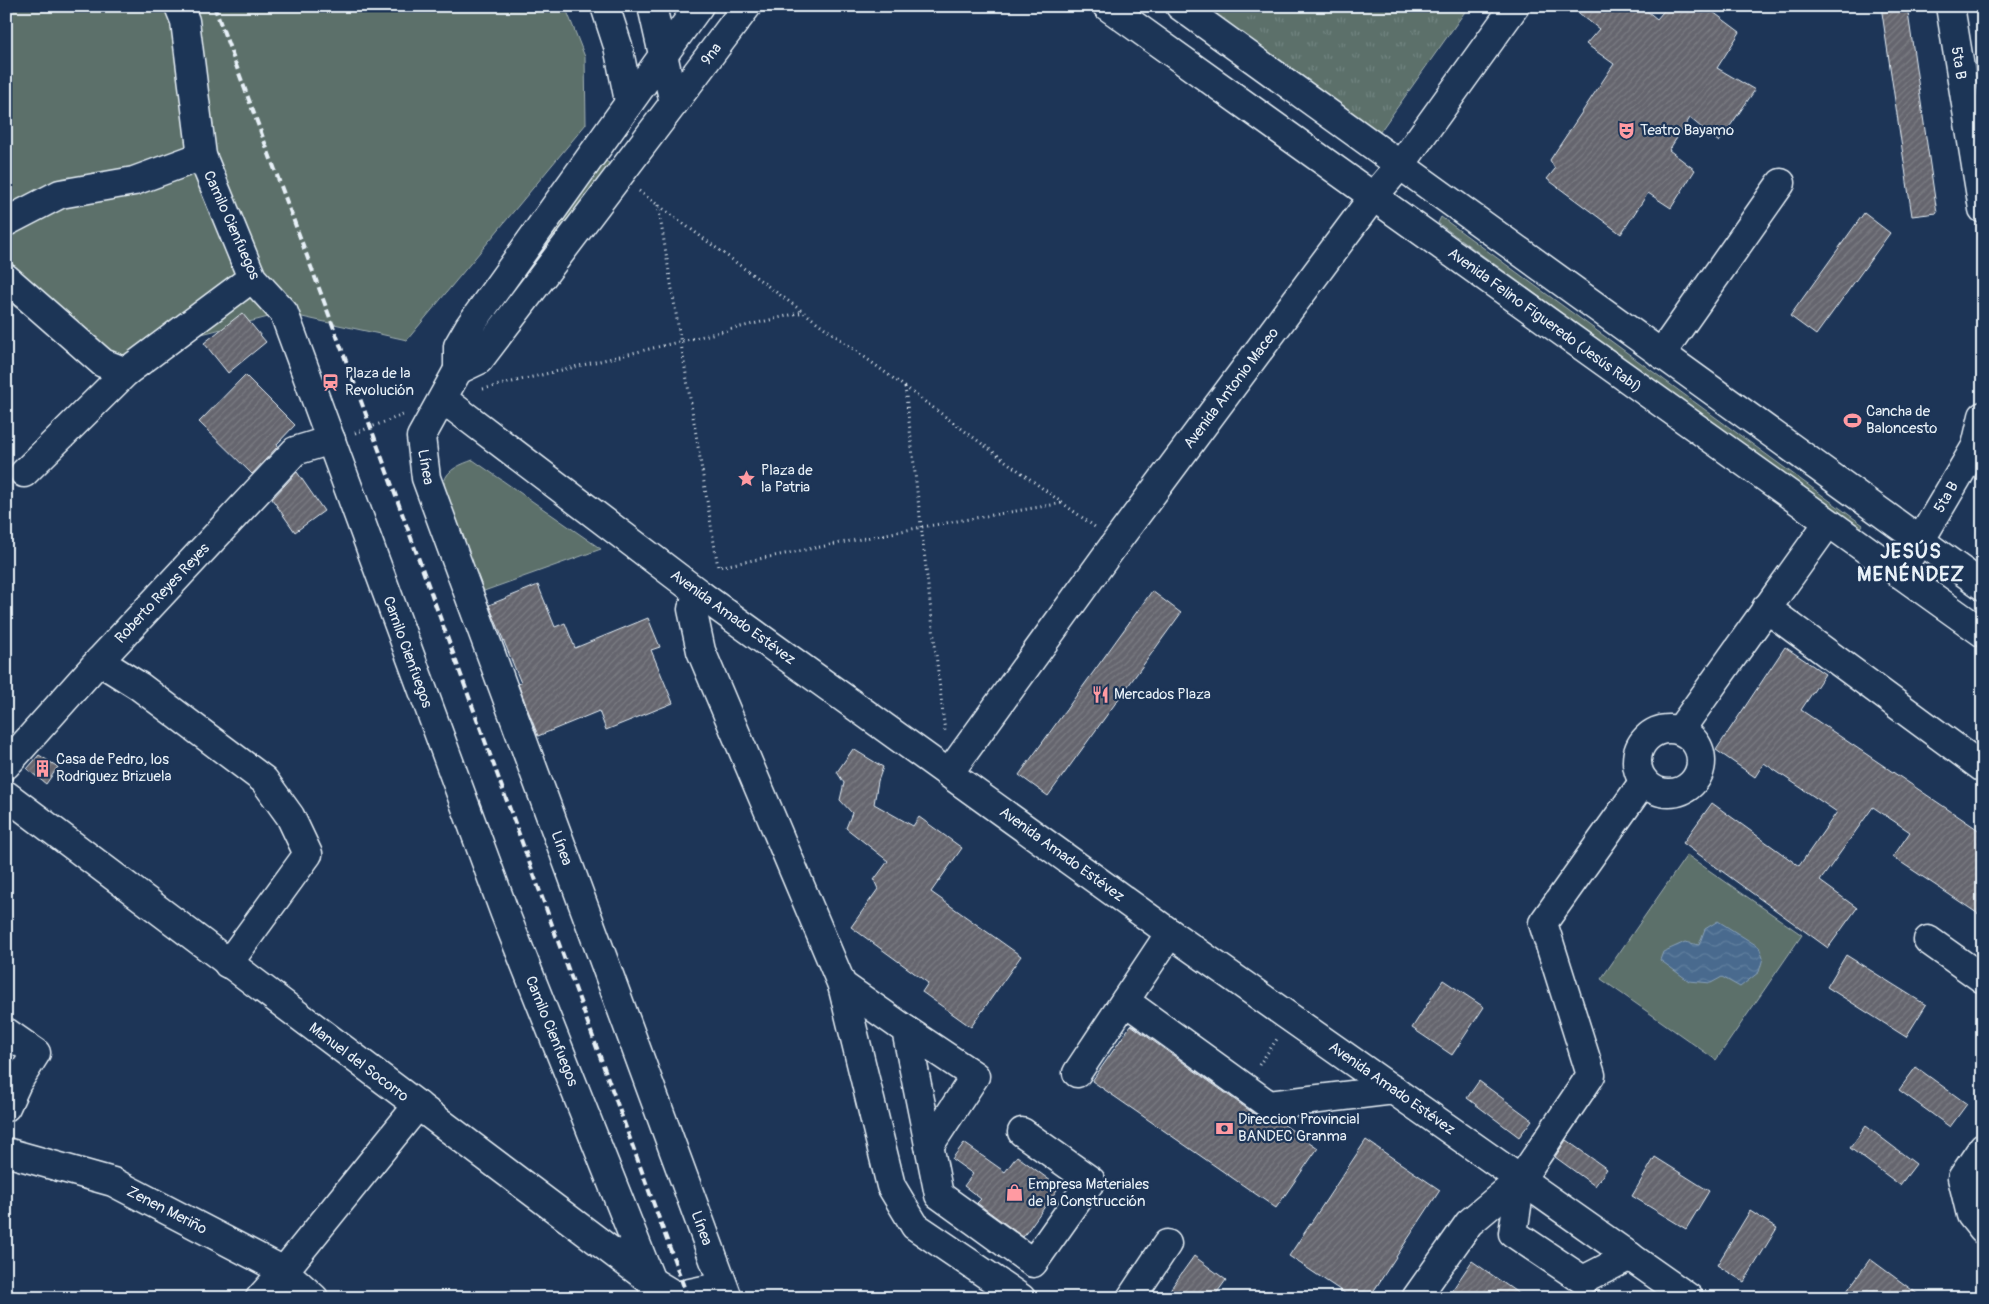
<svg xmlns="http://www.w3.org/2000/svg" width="1989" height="1304" font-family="Pangolin,sans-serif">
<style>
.green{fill:#5b706b;stroke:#a2b0b2}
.park{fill:url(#park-tufts);stroke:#a2b0b2}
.water{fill:url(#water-waves);stroke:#88a0b8}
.building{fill:url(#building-hatch);stroke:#e8f1f8}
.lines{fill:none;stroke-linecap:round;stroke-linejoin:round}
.minor-casing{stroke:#e8f1f8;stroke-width:31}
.major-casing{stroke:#e8f1f8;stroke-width:31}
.path{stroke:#e8f1f8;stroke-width:3;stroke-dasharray:1 4;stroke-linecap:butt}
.minor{stroke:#1d3557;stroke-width:28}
.major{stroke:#1d3557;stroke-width:28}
.rail{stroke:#e8f1f8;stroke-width:4;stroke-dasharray:8 4;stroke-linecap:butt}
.labels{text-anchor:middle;stroke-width:4.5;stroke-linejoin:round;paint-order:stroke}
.street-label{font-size:15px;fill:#e8f1f8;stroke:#1d3557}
.poi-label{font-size:15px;fill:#e8f1f8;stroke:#1d3557;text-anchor:start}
.district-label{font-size:20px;font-weight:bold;letter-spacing:1px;fill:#e8f1f8;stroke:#1d3557}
</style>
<defs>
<pattern id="park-tufts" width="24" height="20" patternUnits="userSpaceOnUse" patternTransform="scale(1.25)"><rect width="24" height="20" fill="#5b706b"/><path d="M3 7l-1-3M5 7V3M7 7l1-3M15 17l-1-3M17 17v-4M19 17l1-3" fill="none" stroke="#738581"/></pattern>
<pattern id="water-waves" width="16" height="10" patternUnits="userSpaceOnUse" patternTransform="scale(1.25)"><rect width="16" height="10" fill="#486a8e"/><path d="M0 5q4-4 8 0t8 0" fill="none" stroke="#62809f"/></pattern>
<pattern id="building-hatch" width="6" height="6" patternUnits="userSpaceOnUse" patternTransform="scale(1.25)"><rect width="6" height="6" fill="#65656e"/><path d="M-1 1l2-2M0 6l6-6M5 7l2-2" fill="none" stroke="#7b7c83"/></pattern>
</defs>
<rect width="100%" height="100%" fill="#1d3557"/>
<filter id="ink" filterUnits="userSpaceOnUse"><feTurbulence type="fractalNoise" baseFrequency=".02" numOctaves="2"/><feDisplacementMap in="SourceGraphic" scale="10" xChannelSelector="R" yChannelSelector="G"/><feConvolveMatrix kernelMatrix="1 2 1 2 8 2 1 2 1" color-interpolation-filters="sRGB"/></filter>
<g filter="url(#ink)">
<g class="green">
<polygon points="6,6 565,6 585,57 586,124 407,340 284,313 190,337 108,376 6,300"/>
<polygon points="606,161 613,166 476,347 469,341"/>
<polygon points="1441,217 1863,525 1859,530 1438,223"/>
<path d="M473 460 601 549 484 591C477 573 441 496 444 482 447 469 462 464 473 460Z"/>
<polygon points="1687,855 1802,935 1716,1060 1601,979"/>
</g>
<polygon class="park" points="1196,6 1469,6 1377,136"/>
<polygon class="water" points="1718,921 1759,947 1763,958 1759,972 1740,987 1722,977 1711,983 1689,981 1660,960 1663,952 1685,942 1699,945 1705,929"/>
<g class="building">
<polygon points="1570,6 1641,6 1657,19 1668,6 1705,6 1740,32 1717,68 1755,90 1719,142 1690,118 1669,150 1695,170 1671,208 1648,193 1621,234 1547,179 1555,169 1550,160 1614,64 1586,44 1599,29"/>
<polygon points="1881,6 1907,6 1937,213 1912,216"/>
<polygon points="1864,213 1890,233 1816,335 1790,316"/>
<polygon points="242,313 266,342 228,373 204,343"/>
<polygon points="245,375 295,425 277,444 278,446 252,474 199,422"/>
<polygon points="297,472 324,511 295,532 272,499"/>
<polygon points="538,585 555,627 565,623 575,648 648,618 660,647 651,650 673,703 606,730 599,711 538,736 518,684 521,683 489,605"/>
<polygon points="1152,591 1181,613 1048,796 1019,775"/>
<polygon points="1785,647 1825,674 1801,710 1983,833 1983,917 1893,857 1910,832 1873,807 1820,881 1857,908 1828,948 1683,843 1712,803 1799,866 1837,812 1764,763 1755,777 1716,750"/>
<polygon points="853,749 883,767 878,781 874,804 913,826 919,817 962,848 931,892 1021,956 971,1027 922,992 928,983 851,927 878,889 874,880 888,861 846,828 852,813 840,800 844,783 837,772"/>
<polygon points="39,755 58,767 46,784 27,769"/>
<polygon points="1846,955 1926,1005 1906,1037 1827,987"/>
<polygon points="1443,980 1484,1007 1452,1055 1412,1028"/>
<polygon points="1131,1025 1260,1118 1270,1120 1277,1120 1318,1148 1276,1208 1092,1081"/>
<polygon points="1916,1067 1967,1104 1950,1127 1899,1090"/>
<polygon points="1479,1081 1532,1120 1519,1137 1467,1098"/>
<polygon points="1866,1126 1916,1164 1900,1185 1850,1148"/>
<polygon points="1366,1140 1440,1190 1369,1298 1352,1298 1289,1256"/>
<polygon points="1566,1140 1607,1169 1595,1186 1555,1157"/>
<polygon points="964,1143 1005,1172 1017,1156 1059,1187 1023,1237 977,1203 981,1199 964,1186 973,1174 952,1159"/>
<polygon points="1655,1157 1709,1191 1686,1229 1632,1196"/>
<polygon points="1750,1211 1777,1228 1744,1282 1717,1265"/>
<polygon points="1194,1256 1226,1280 1213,1298 1164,1298"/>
<polygon points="1870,1259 1923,1298 1842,1298"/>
<polygon points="1472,1261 1525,1298 1447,1298"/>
</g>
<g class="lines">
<defs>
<g id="minor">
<polyline points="179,6 185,21 202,156 252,278 284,313 504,911 651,1281 656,1298"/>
<polyline points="1950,6 1983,209"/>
<polyline points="662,57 699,6"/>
<polyline points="674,103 747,6"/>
<polyline points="6,222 60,194 134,181 202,156"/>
<polyline points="6,278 103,363 126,372"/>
<polyline points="1661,354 1781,183"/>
<polyline points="24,473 126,372 252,278"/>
<polyline points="1898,573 1920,541 1976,446 1983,416"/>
<polyline points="701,595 692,609 701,651 842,985 891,1186 915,1226 1021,1298"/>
<polyline points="1766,608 1983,768"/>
<polyline points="99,661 139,686 264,780 290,816 308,854 228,964"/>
<circle cx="1669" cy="761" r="32"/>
<polyline points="1680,730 1828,523"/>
<polyline points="6,765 99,661 295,451 331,440"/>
<polyline points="949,773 1117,541 1373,197 1402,163 1515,6"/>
<polyline points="6,795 651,1281 676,1296 723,1286"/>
<polyline points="1928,940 1983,979"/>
<polyline points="842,985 906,1030 939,1195 1033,1263 1091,1181 1022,1132"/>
<polyline points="1125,1001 1269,1105 1394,1090"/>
<polyline points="906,1030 975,1076 929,1146"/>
<polyline points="6,1032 36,1053 17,1083 6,1107"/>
<polyline points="1077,1073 1170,933"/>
<polyline points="1983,1147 1962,1178 1971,1215 1983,1230"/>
<polyline points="6,1152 113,1182 284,1271 314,1298"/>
<polyline points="1521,1179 1513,1233 1583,1280 1630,1256"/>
<polyline points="260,1298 284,1271 418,1105"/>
<polyline points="1131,1298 1167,1244"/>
<polyline points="1416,1298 1469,1223 1521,1179 1591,1075 1543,923 1644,781"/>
</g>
<g id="major">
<polyline points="605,6 618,46 629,101"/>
<polyline points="652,6 674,103 479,360 458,370 458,346 469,327 662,57"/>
<polyline points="1107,6 1983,633"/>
<polyline points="1180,6 1983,586"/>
<polyline points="458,370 421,437 426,478 728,1298"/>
<polyline points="443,399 701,595 1170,933 1689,1298"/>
</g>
</defs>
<use href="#minor" class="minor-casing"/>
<use href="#major" class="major-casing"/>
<g class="path">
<polyline points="639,191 1095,527"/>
<polyline points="658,205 718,567 922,527 1063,503"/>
<polyline points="905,387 945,732"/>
<polyline points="483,389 803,312"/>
<polyline points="355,433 403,415"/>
<polyline points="1259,1065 1277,1039"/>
</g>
<use href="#minor" class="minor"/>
<use href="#major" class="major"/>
<polyline class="rail" points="214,6 371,428 688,1298"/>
</g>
</g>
<defs>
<symbol id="theatre-bare" viewBox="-9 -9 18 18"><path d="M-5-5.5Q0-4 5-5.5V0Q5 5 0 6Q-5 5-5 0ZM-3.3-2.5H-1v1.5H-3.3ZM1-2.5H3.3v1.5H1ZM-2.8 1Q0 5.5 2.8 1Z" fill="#ff9aa2" stroke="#1d3557" stroke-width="2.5" paint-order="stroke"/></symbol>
<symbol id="station-bare" viewBox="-9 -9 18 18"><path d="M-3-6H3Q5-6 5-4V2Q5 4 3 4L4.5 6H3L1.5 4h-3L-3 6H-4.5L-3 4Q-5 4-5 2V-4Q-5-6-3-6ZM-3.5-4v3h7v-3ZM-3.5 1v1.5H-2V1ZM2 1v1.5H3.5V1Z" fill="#ff9aa2" stroke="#1d3557" stroke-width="2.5" paint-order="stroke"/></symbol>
<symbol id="stadium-bare" viewBox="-9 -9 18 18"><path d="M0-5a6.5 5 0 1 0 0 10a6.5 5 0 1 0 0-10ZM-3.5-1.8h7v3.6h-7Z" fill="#ff9aa2" stroke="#1d3557" stroke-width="2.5" paint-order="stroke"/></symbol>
<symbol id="sight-bare" viewBox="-9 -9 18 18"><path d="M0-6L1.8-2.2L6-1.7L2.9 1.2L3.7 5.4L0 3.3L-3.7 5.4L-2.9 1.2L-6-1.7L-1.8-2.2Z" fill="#ff9aa2" stroke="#1d3557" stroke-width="2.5" paint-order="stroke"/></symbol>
<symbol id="restaurant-bare" viewBox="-9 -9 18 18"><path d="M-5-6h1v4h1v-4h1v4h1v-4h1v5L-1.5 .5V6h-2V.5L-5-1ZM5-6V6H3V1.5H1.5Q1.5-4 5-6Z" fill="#ff9aa2" stroke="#1d3557" stroke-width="2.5" paint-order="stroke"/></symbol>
<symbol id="building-bare" viewBox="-9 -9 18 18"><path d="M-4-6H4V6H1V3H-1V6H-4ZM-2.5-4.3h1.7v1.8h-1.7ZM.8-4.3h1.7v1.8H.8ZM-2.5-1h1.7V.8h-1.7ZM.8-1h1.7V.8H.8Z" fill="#ff9aa2" stroke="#1d3557" stroke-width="2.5" paint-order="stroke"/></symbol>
<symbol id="bank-bare" viewBox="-9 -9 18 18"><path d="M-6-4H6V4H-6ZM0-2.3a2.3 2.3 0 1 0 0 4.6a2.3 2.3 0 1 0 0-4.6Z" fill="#ff9aa2" stroke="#1d3557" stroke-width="2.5" paint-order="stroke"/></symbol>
<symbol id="shop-bare" viewBox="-9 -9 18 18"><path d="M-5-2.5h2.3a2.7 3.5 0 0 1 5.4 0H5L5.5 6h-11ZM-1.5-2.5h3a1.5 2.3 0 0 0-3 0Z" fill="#ff9aa2" stroke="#1d3557" stroke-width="2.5" paint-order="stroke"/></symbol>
</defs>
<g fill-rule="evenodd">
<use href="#theatre-bare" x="1614" y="118" width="25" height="25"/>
<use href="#station-bare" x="318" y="370" width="25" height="25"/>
<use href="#stadium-bare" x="1840" y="408" width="25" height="25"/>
<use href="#sight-bare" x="734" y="466" width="25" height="25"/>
<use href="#restaurant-bare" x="1088" y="682" width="25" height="25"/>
<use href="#building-bare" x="30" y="756" width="25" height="25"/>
<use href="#bank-bare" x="1212" y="1116" width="25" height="25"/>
<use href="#shop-bare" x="1002" y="1180" width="25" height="25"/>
</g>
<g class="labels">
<g class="street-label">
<text transform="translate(711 54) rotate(-53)" y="5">9na</text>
<text transform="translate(1959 63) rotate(81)" y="5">5ta B</text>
<text transform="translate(232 225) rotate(66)" y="5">Camilo Cienfuegos</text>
<text transform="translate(1545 320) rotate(36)" y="5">Avenida Felino Figueredo (Jesús Rabí)</text>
<text transform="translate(1231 388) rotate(-53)" y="5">Avenida Antonio Maceo</text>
<text transform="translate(426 467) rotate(80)" y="5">Línea</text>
<text transform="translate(1946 497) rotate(-60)" y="5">5ta B</text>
<text transform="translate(162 593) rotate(-47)" y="5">Roberto Reyes Reyes</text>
<text transform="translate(733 617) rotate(36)" y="5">Avenida Amado Estévez</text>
<text transform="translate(408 652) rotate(70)" y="5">Camilo Cienfuegos</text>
<text transform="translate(562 848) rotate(70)" y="5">Línea</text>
<text transform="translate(1062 854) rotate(36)" y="5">Avenida Amado Estévez</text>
<text transform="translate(552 1031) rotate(68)" y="5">Camilo Cienfuegos</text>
<text transform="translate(359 1062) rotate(37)" y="5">Manuel del Socorro</text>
<text transform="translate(1392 1088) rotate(35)" y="5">Avenida Amado Estévez</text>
<text transform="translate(167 1210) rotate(27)" y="5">Zenen Meriño</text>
<text transform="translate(702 1228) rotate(70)" y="5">Línea</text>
</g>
<g class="poi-label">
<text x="1640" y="135">Teatro Bayamo</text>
<text x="345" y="378">Plaza de la<tspan x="345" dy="17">Revolución</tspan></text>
<text x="1866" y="416">Cancha de<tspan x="1866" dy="17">Baloncesto</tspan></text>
<text x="761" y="475">Plaza de<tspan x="761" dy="17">la Patria</tspan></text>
<text x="1114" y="699">Mercados Plaza</text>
<text x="56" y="764">Casa de Pedro, los<tspan x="56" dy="17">Rodriguez Brizuela</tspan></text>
<text x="1238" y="1124">Direccion Provincial<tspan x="1238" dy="17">BANDEC Granma</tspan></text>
<text x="1028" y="1189">Empresa Materiales<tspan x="1028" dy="17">de la Construcción</tspan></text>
</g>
<g class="district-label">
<text x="1911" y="558">JESÚS<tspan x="1911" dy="23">MENÉNDEZ</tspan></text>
</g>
</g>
<rect width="1989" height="1304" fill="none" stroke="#1d3557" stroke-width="25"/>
<rect x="12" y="12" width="1964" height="1279" fill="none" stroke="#e8f1f8" stroke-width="2" filter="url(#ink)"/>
</svg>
